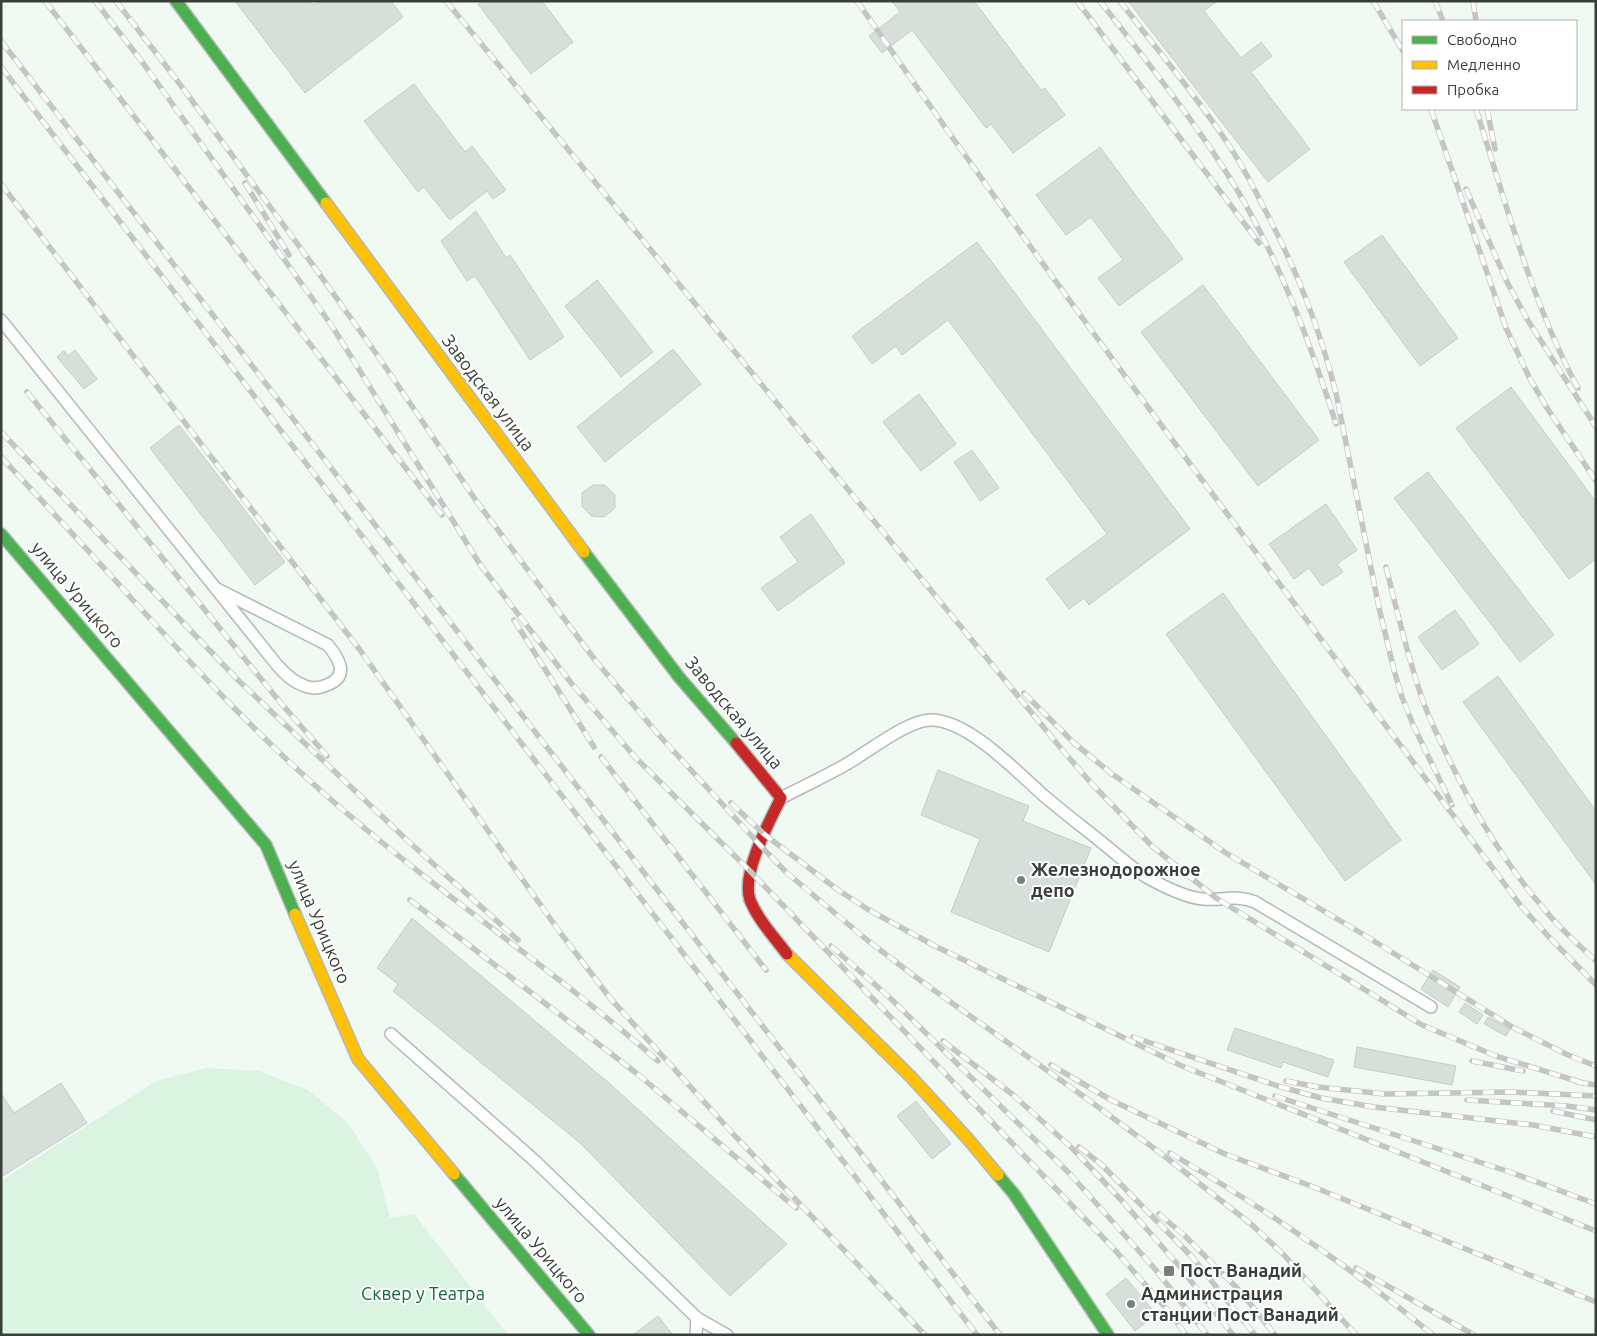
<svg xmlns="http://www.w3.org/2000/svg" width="1597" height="1336" font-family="Ubuntu,sans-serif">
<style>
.green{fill:#dbf4e1}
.building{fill:#d7dfda;stroke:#c6cdc8}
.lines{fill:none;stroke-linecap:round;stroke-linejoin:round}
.lane-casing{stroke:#b2bab4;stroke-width:14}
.fast-casing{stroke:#b2bab4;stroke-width:14}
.slow-casing{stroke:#b2bab4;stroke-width:14}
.jam-casing{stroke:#b2bab4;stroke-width:14}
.lane{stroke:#fdfefd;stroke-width:11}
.fast{stroke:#4caf50;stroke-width:11}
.slow{stroke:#ffc107;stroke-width:11}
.jam{stroke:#c62828;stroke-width:11}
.rail-casing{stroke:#c4c6c4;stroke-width:5.5}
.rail{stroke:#fff;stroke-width:4;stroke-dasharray:11;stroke-linecap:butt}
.poi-dot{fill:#78807a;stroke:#fff;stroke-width:2}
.labels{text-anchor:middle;stroke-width:4;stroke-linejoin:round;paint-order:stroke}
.street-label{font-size:18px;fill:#383e39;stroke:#fff}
.poi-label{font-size:18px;font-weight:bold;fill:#383e39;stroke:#fff;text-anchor:start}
.park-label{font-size:18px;fill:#106937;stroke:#fff}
</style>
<rect width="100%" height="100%" fill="#f0faf3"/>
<polygon class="green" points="206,1068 259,1071 308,1090 348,1123 377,1168 390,1218 414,1214 508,1335 1,1335 1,1181 156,1081"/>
<g class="building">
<polygon points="235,1 310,1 313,5 319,1 391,1 403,17 305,93"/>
<polygon points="482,1 542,1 573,42 531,74 478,4"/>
<polygon points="892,1 974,1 1041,90 1045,88 1065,115 1013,153 991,124 986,128 912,30 882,53 869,36 900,12"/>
<polygon points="1128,1 1217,1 1204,11 1241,58 1261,42 1272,56 1251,72 1310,149 1268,182"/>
<polygon points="414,84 465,152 472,146 506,190 493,199 487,191 450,220 424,187 418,192 364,121"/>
<polygon points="1100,147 1183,259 1119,306 1098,278 1123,260 1091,217 1066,235 1036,195"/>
<polygon points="476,211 506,258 510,255 564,337 530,360 475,276 467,281 441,241"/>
<polygon points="1382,235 1458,338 1420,366 1344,262"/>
<polygon points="977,242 1190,529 1089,605 1084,598 1069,609 1046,579 1107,534 948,320 902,355 896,346 872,364 852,336"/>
<polygon points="597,280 653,352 621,377 565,306"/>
<polygon points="1203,285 1319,440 1258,486 1141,332"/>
<polygon points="673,349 701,384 605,462 577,427"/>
<polygon points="75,350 97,379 84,389 57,357 64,351 68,356"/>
<polygon points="1511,387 1596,502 1596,559 1569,579 1456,428"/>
<polygon points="919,394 956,444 921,471 883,422"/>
<polygon points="179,425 285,562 255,585 150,448"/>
<polygon points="972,450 999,488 980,501 954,462"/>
<polygon points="1428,472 1554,635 1520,662 1394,498"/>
<polygon points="593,485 605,485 615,495 615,508 604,517 591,516 582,506 582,493"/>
<polygon points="1326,504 1357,550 1337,564 1343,572 1322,586 1309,568 1294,579 1269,544"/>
<polygon points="811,514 845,563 778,611 761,588 798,562 780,537"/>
<polygon points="1223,593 1401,840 1345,881 1166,634"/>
<polygon points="1455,610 1479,644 1442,670 1418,637"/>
<polygon points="1498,676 1596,811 1596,885 1463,702"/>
<polygon points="938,770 1029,806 1023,821 1091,848 1049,952 951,912 980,839 921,815"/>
<polygon points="412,918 609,1083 787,1244 730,1296 580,1143 393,991 398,984 377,968"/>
<polygon points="1433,970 1460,987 1448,1007 1421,989"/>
<polygon points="1465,1003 1483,1015 1477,1024 1459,1012"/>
<polygon points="1488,1017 1510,1029 1506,1036 1484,1024"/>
<polygon points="1235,1028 1334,1060 1328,1077 1283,1062 1281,1068 1227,1050"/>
<polygon points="1357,1047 1456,1066 1452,1085 1354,1067"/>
<polygon points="61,1083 87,1123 1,1177 1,1093 14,1113"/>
<polygon points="916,1101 951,1144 932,1159 897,1116"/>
<polygon points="1126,1278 1156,1314 1135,1331 1106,1294"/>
<polygon points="658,1316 673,1335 633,1335"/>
</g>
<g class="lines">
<defs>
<g id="lane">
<path d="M1 320 277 665C285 674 293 682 305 686 312 689 320 688 327 685 350 676 339 659 328 645L217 589"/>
<path d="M781 798C802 787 824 777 845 765 867 753 907 720 931 720 968 720 1016 771 1043 795 1063 812 1084 828 1105 845 1119 856 1133 870 1150 879 1163 886 1188 898 1203 899 1224 901 1234 894 1255 902L1431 1007"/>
<polyline points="391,1034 535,1161 697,1318 727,1335"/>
<polyline points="696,1335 697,1318"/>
</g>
<g id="fast">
<polyline points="176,1 326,203"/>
<polyline points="1,534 266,845 295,914"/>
<polyline points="584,552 679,677 736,743"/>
<polyline points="454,1174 589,1335"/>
<polyline points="998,1175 1014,1194 1108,1335"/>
</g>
<g id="slow">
<polyline points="326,203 584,552"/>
<polyline points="295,914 358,1059 454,1174"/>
<polyline points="787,954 911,1077 968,1139 998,1175"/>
</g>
<path id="jam" d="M736 743 781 798C769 822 741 874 750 900 758 920 775 938 787 954"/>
</defs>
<use href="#lane" class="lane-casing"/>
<use href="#fast" class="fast-casing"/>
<use href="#slow" class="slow-casing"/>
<use href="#jam" class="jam-casing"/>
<use href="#lane" class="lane"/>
<use href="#fast" class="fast"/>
<use href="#slow" class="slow"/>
<use href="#jam" class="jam"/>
<defs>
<g id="rail">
<polyline points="45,1 442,515"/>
<polyline points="95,1 143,63 332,326 481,566 572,684 635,757 750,871 1114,1249 1171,1314 1186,1335"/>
<polyline points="116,1 179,83 310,261 380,359 477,502 595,660 657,733 759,844 787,873 867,940 921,981 1090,1101 1163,1155 1251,1224 1284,1255 1356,1335"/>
<polyline points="446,1 1064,752 1092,784 1152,846 1216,898 1422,1025 1496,1056 1583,1083"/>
<path d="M857 1C1069 309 1297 606 1521 906L1549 937 1596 985"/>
<polyline points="1077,1 1259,243"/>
<path d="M1100 1C1147 62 1196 122 1236 188 1280 262 1310 342 1336 424"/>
<path d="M1120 1C1156 49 1198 97 1230 147 1243 167 1254 188 1265 210 1297 271 1319 326 1336 393L1379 608 1394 670 1402 697 1414 727 1452 805"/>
<polyline points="1373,1 1403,51"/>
<polyline points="1435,1 1443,21"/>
<polyline points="1473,1 1476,21"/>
<polyline points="1,41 846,1134 1000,1335"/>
<polyline points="1,67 977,1335"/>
<polyline points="1431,109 1506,328 1529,377 1547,408 1596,481"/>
<path d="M1476 109C1506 203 1531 301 1578 388"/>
<polyline points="1487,109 1495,149"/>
<polyline points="245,183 289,255"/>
<polyline points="1,184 360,650 559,931 610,998 736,1137 925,1335"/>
<polyline points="1466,189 1507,282 1527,319 1596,427"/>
<polyline points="27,392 280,702 327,756"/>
<polyline points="1,432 238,680 408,841 518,940"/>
<path d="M1 457C45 504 89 551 132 599 195 668 258 736 328 797 434 890 552 968 658 1061"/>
<path d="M1386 567C1397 611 1407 655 1422 698 1429 719 1439 738 1448 757 1474 812 1505 864 1545 910 1560 929 1578 944 1596 961"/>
<polyline points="514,620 594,747"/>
<polyline points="1024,693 1074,743 1112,774 1226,853 1361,933 1514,1028 1568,1055 1596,1066"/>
<polyline points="601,757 766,970"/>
<polyline points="731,803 764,834 838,890 869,910 935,946 1182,1066 1596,1231"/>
<polyline points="410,900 635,1072 796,1208"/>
<polyline points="831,946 887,995 1069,1173 1155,1269 1207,1335"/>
<polyline points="1133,1037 1278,1086 1321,1098 1374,1107 1533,1125 1596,1137"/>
<polyline points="943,1041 1012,1094 1072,1148 1123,1202 1180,1267 1233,1335"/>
<polyline points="1472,1061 1523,1071"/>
<polyline points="1051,1065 1111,1100 1225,1154 1311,1186 1596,1302"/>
<polyline points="1286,1081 1318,1087 1385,1094 1511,1092 1596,1096"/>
<polyline points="1577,1082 1596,1085"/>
<polyline points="1275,1096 1510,1172 1596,1204"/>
<polyline points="1467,1100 1567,1106 1596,1110"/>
<polyline points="1553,1111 1596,1120"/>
<polyline points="1079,1147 1102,1165 1193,1258 1255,1335"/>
<path d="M1170 1153C1262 1207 1351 1267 1433 1335"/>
<polyline points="1159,1214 1184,1235 1241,1292 1275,1335"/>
<polyline points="1356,1268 1474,1335"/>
</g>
</defs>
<use href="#rail" class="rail-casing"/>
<use href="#rail" class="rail"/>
</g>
<g class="poi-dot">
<circle cx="1021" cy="880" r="5"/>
<rect x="1163" y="1265" width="12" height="12" rx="2.5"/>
<circle cx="1131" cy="1304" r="5"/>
</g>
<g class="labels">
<g class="street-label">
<text transform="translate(488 393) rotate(53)" y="6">Заводская улица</text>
<text transform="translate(77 595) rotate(50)" y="6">улица Урицкого</text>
<text transform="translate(734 713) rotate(50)" y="6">Заводская улица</text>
<text transform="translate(319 922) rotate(67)" y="6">улица Урицкого</text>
<text transform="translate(541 1250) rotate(50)" y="6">улица Урицкого</text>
</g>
<g class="poi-label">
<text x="1031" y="876">Железнодорожное<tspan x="1031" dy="21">депо</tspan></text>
<text x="1180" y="1277">Пост Ванадий</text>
<text x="1141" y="1300">Администрация<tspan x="1141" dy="21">станции Пост Ванадий</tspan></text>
</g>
<g class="park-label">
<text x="423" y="1300">Сквер у Театра</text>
</g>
</g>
<rect width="1597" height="1336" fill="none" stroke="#383e39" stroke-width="5"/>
<rect x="1402" y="20" width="175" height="90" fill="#ffffff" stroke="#afb2b0"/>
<rect x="1412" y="36" width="25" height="8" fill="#4caf50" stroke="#afb2b0"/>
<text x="1447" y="45" font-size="15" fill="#383e39">Свободно</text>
<rect x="1412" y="61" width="25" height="8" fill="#ffc107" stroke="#afb2b0"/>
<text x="1447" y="70" font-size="15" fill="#383e39">Медленно</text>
<rect x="1412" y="86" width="25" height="8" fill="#c62828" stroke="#afb2b0"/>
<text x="1447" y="95" font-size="15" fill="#383e39">Пробка</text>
</svg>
